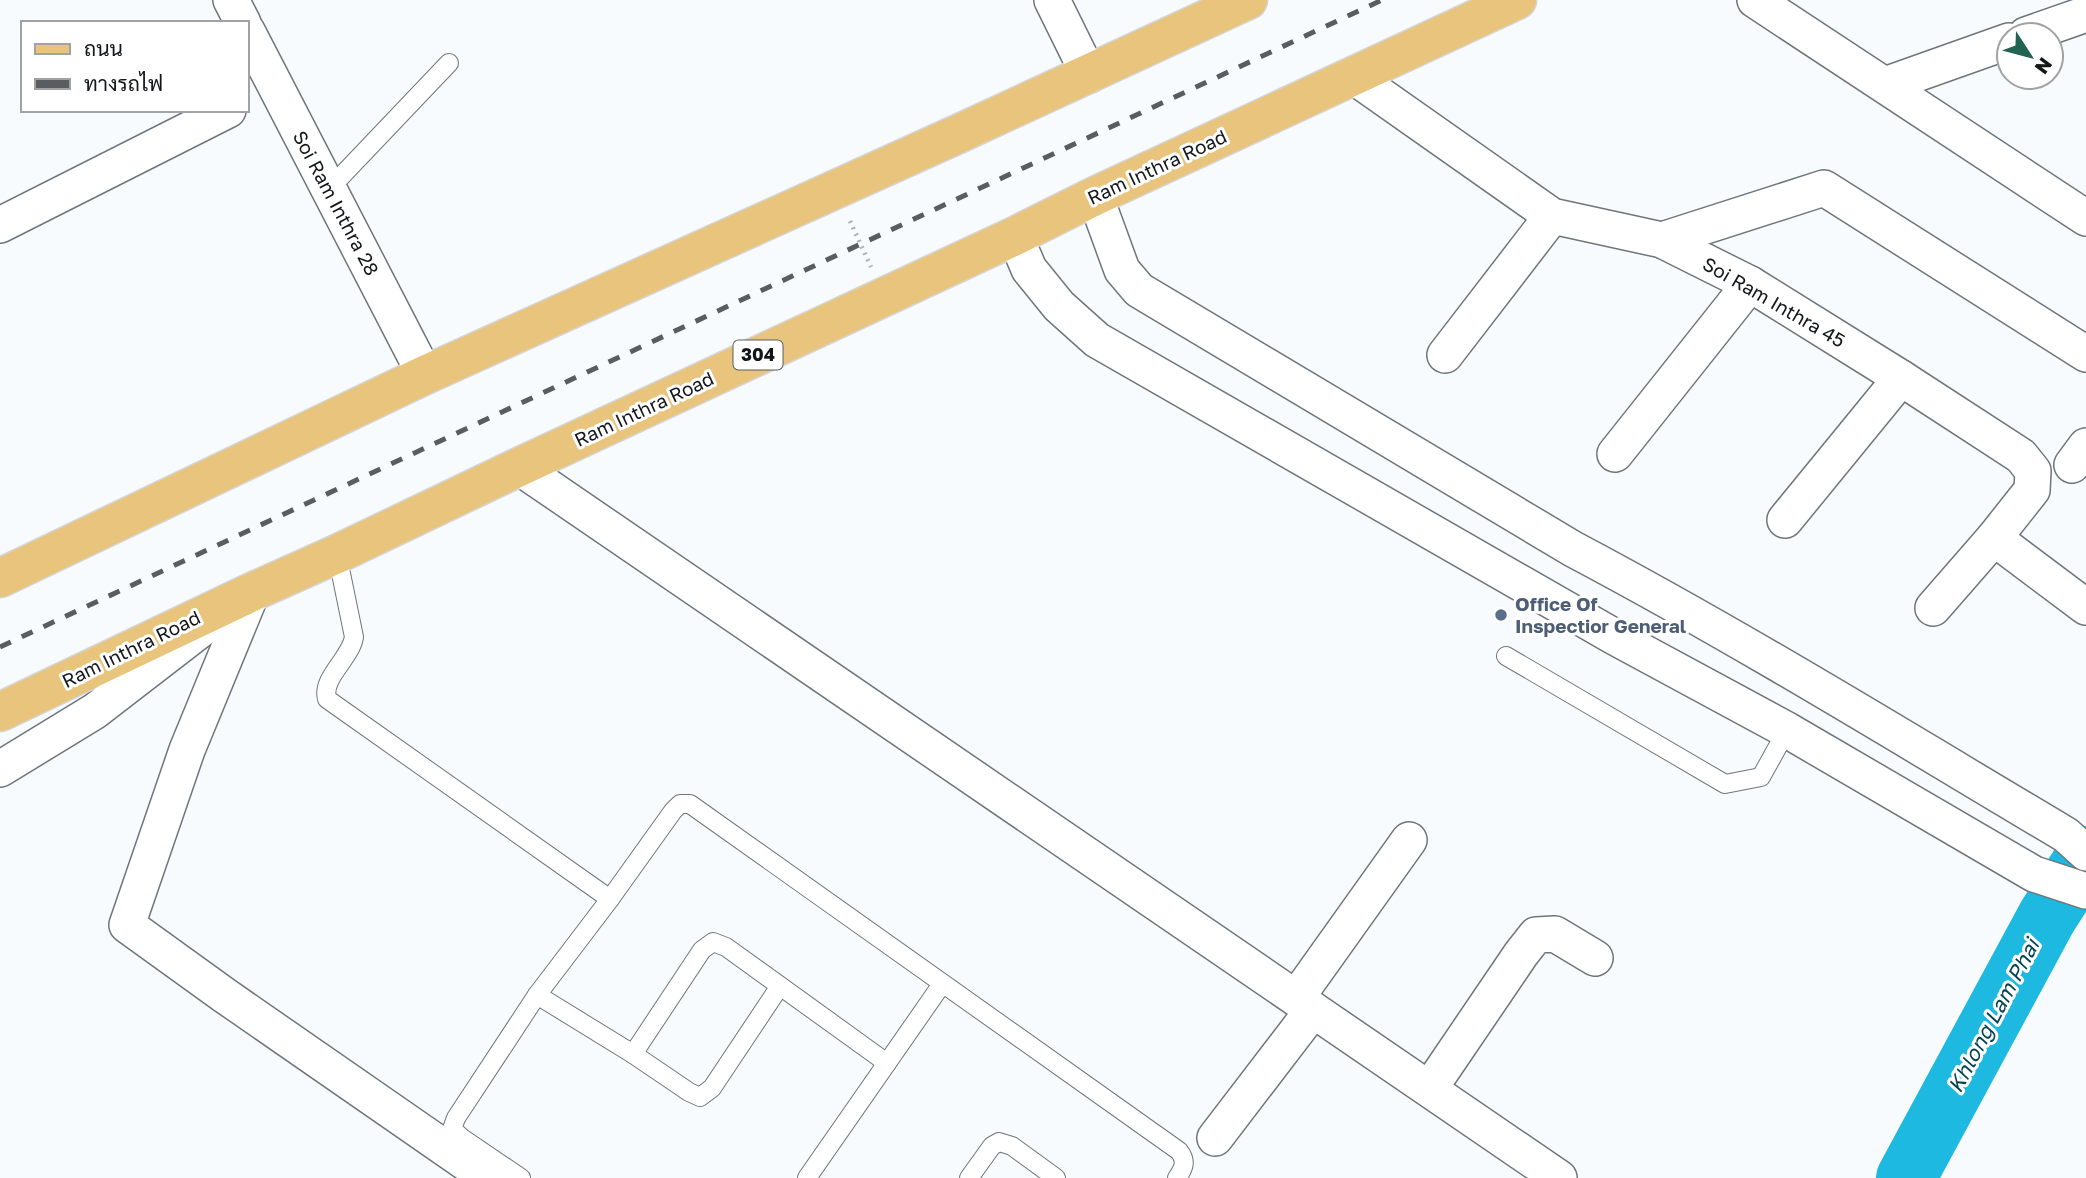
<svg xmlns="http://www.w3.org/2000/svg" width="2086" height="1178" font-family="'Golos Text',Sarabun,sans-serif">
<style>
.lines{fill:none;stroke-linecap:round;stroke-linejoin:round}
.river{stroke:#1db9e1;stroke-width:60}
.service-casing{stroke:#6e767c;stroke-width:20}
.minor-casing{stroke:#6e767c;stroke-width:38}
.primary-casing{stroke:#d5d5d6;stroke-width:41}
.path{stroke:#afb3b6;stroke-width:4.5;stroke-dasharray:2 5;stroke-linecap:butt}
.service{stroke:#fff;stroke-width:18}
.minor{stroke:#fff;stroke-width:35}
.primary{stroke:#e8c47c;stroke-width:38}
.rail{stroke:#5a5d60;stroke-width:5;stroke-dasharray:12 12;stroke-linecap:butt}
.service-dot{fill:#5c6f8a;stroke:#fff;stroke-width:2.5}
.labels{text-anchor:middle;stroke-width:6;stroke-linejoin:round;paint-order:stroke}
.shield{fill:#fff;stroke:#5a5d5f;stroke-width:2}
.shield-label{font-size:18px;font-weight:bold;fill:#14171a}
.street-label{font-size:19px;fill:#14171a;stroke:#fff}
.service-label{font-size:19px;font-weight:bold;fill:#4e5e75;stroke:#fff;text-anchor:start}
.water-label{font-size:21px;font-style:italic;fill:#034353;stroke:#fff}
</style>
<rect width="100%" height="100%" fill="#f7fbfe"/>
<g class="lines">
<polyline class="river" points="1906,1178 2047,917 2086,856"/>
<defs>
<g id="service">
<polyline points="330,188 449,63"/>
<path d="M337 554 354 637C351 658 321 678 327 699L610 899"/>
<polyline points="1506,656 1725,784 1761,777 1787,730"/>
<polyline points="537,995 633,1054 702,950 713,942 726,947 887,1063"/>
<polyline points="633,1054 689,1092 700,1097 712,1088 780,986"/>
<path d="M521 1178 462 1138 452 1129 456 1118 537 995 610 899 673 811 680 804H690L1179 1151C1187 1161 1184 1168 1177 1178"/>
<polyline points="807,1178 942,984"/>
<polyline points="969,1178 992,1146 999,1142 1012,1146 1056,1178"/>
</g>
<g id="minor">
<polyline points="231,0 243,23"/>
<polyline points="1052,0 1089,75"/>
<polyline points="1755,0 2086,218"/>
<polyline points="247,31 425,375"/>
<polyline points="2026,35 2086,14"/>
<polyline points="1353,76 1552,216 1662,240 1750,284 1901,378 2021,456 2033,471 2032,490 1994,538 1933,608"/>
<polyline points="1885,85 2009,41"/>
<path d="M1095 196 1122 270 1139 290 1573 549C1741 638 1903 738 2066 835L2086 853"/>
<polyline points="0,225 228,110"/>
<polyline points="1015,236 1029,269 1059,306 1097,340 1613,636 1787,730 2034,874 2086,891"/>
<polyline points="1662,240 1824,188 2086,354"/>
<polyline points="1445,355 1552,216"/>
<polyline points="1615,454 1750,284"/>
<polyline points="2072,465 2086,446"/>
<polyline points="519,467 1559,1178"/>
<polyline points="1785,520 1901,378"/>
<polyline points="1994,538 2086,607"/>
<polyline points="252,592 187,750 127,925 224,995 488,1178"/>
<polyline points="0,769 95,711 213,620"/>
<polyline points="1297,997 1409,840"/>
<polyline points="1430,1088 1521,954 1536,935 1555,934 1595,958"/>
<polyline points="1215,1138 1313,1010"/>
</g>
<g id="primary">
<polyline points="0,578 425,375 958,134 1248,0"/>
<polyline points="0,712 252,592 337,554 519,467 1015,236 1095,196 1517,0"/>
</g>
</defs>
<use href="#service" class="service-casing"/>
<use href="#minor" class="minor-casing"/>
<use href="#primary" class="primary-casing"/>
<polyline class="path" points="850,221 871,267"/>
<use href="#service" class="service"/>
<use href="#minor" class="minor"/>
<use href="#primary" class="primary"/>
<polyline class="rail" points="0,647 1382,0"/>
</g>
<circle class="service-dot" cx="1501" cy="615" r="7"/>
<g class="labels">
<rect class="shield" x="733.5" y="340.5" width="49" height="29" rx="5"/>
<g class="shield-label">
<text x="758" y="361">304</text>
</g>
<g class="street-label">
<text transform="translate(1157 167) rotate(-25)" y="7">Ram Inthra Road</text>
<text transform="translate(336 203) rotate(62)" y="7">Soi Ram Inthra 28</text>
<text transform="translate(1774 302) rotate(30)" y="7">Soi Ram Inthra 45</text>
<text transform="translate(644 409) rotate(-25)" y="7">Ram Inthra Road</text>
<text transform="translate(131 649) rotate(-26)" y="7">Ram Inthra Road</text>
</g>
<g class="service-label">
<text x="1515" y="611">Office Of<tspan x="1515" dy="22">Inspectior General</tspan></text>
</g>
<g class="water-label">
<text transform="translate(1994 1016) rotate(-62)" y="7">Khlong Lam Phai</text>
</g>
</g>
<rect x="21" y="21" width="228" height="91" fill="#ffffff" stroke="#a1a2a3" stroke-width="2"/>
<rect x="35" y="44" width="35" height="10" fill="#e8c47c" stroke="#a1a2a3" stroke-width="2"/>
<text x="84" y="56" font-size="21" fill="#14171a">ถนน</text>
<rect x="35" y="79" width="35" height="10" fill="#5a5d60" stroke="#a1a2a3" stroke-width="2"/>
<text x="84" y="91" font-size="21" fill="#14171a">ทางรถไฟ</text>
<g transform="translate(2030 56) rotate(126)"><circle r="33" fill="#ffffff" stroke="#a1a2a3" stroke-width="2"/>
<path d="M0-5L12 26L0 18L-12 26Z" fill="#216454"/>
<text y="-10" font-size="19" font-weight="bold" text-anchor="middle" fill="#14171a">N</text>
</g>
</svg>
